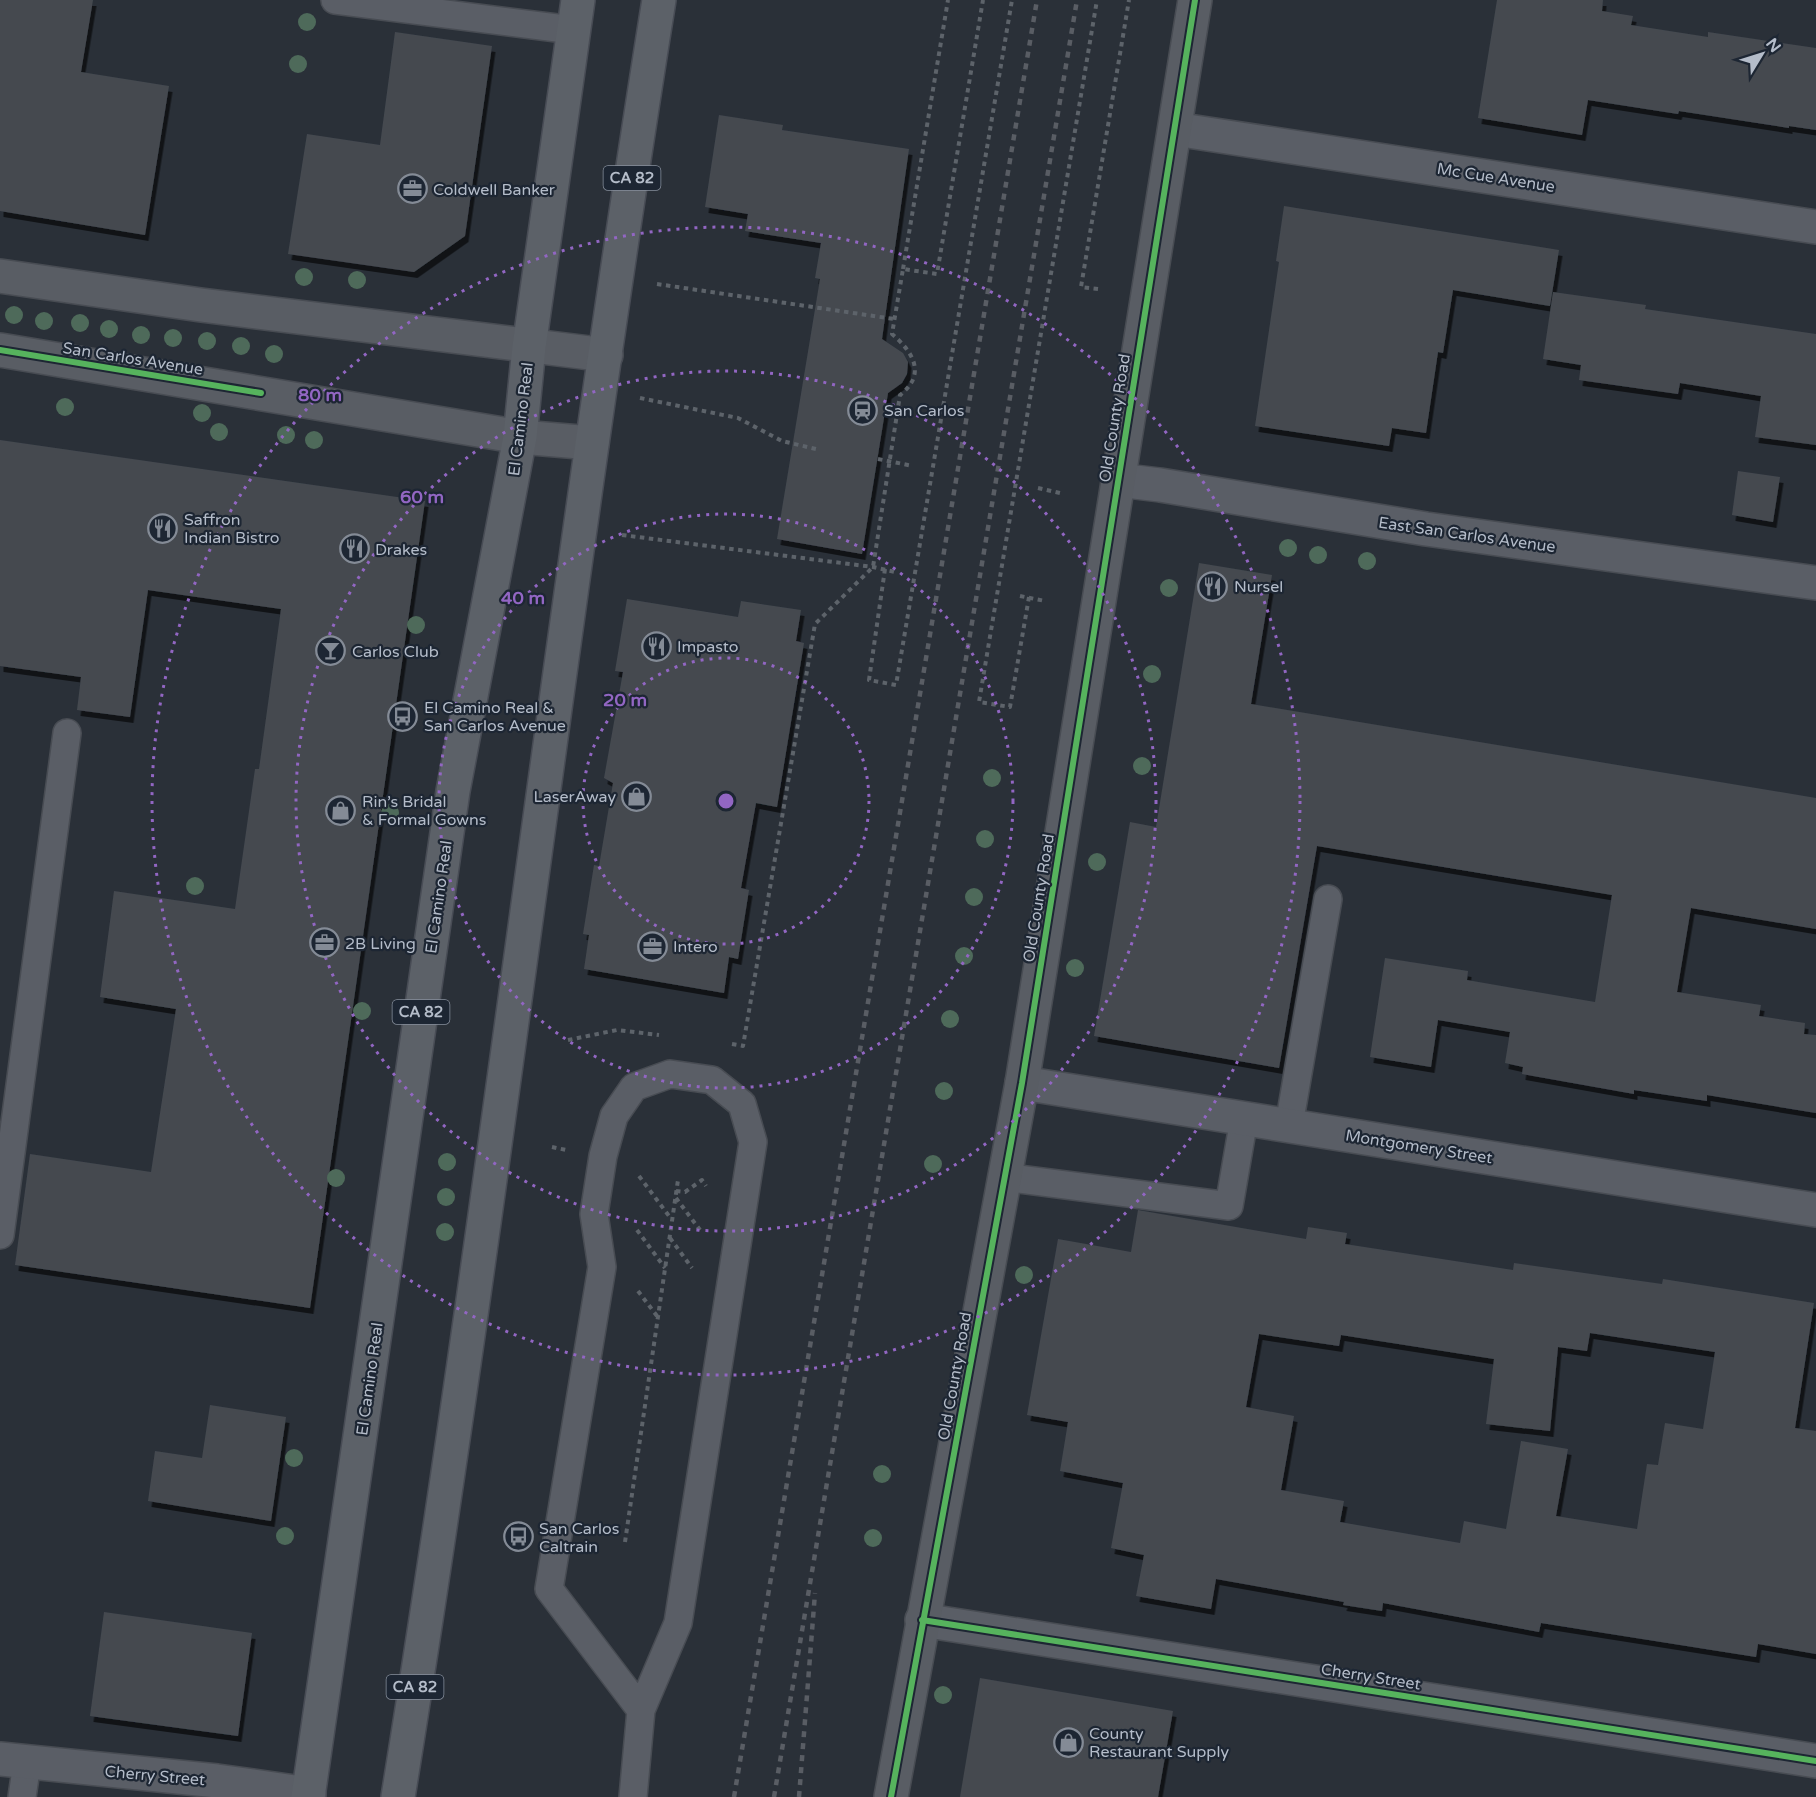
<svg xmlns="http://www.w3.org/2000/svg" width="1816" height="1797" font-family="'Varela Round',sans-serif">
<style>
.building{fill:#444950;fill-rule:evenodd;filter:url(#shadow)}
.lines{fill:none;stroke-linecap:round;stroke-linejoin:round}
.lane-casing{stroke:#484c53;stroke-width:30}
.street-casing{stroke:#484c53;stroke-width:36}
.secondary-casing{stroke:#484c53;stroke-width:36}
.primary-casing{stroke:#484c55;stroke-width:36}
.path{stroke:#5d636a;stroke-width:4;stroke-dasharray:4.5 4.5;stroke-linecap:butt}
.lane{stroke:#5a5e66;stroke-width:27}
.street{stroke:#5a5e66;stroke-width:33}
.secondary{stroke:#595d64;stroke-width:33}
.primary{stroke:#5c6168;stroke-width:33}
.rail{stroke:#595d64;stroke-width:4.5;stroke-dasharray:6 6;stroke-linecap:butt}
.cycleway-casing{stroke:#1d2633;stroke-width:10}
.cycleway{stroke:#56b35d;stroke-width:6}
.tree{fill:#4e6a5a}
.ring{fill:none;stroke:#9266c3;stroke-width:3;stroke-dasharray:3 6}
.labels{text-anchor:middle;stroke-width:4.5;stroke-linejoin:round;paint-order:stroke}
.shield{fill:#1d2633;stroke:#878f9c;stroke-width:1.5}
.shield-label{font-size:15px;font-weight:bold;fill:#b4bcc9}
.street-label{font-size:16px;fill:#b4bcc9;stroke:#1d2633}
.poi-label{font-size:16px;fill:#b4bcc9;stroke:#1d2633;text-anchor:start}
.centre{fill:#9266c3;stroke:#1d2633;stroke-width:3}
.ring-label{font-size:18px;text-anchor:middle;font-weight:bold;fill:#9266c3;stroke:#1d2633;stroke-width:4.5;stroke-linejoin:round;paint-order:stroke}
</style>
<defs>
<filter id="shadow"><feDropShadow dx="3.5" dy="6" stdDeviation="0" flood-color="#0009"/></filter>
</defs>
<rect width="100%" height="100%" fill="#2a3038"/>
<g class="building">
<polygon points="0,0 93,0 81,72 169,86 145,235 0,211"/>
<polygon points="1497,0 1603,0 1602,11 1633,16 1631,25 1708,37 1708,32 1816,48 1816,130 1789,126 1789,128 1679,111 1678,114 1588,100 1582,135 1478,118"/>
<polygon points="395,32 492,46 465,236 414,272 288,254 307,134 380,145"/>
<polygon points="719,115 783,125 782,130 909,149 882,339 903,353 908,362 907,374 902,383 888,393 862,554 777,539 820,279 815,278 821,243 745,231 748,214 705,207"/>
<polygon points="1284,206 1559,250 1550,306 1453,290 1443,353 1438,352 1426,433 1392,428 1389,446 1255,426 1279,262 1276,261"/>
<polygon points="1553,292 1646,305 1645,309 1816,334 1816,445 1755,437 1761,396 1680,383 1678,394 1579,380 1581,365 1543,359"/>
<polygon points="0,440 425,501 310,1308 15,1265 30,1154 151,1172 176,1009 100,997 114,891 235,909 255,769 259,769 281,609 148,590 130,717 77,710 81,677 0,666"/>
<polygon points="1738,471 1780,477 1773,522 1732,515"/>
<polygon points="1199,563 1272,575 1251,704 1816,798 1816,929 1691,908 1677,992 1761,1005 1759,1016 1805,1023 1804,1034 1816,1035 1816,1113 1707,1095 1707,1101 1634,1090 1634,1094 1522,1074 1523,1067 1505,1063 1510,1032 1438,1020 1431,1067 1370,1057 1385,958 1468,971 1467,980 1595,1002 1612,895 1317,846 1279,1068 1094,1036 1130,822 1156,827"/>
<polygon points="627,599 738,617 741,601 801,610 796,641 804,643 777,807 756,803 741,888 749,890 738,959 729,957 724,993 584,969 589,935 583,934 594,865 599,866 613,783 604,778 623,672 615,671"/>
<path d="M1138 1210 1306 1239 1308 1227 1347 1233 1345 1244 1513 1270 1514 1263 1662 1284 1663 1279 1814 1303 1795 1428 1816 1431V1654L1758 1644 1756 1657 1541 1623 1539 1632 1383 1603 1382 1611 1343 1605 1344 1602 1216 1579 1211 1609 1136 1596 1144 1555 1111 1548 1123 1483 1060 1471 1068 1422 1027 1415 1058 1239 1131 1252ZM1590 1333 1715 1352 1703 1429 1665 1423 1658 1465 1647 1464 1637 1529 1556 1516 1568 1449 1521 1441 1506 1529 1464 1521 1460 1543 1340 1522 1344 1501 1281 1490 1294 1416 1246 1407 1259 1334 1339 1346 1341 1335 1494 1359 1486 1424 1550 1431 1558 1347 1587 1351Z"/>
<polygon points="210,1405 286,1417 271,1521 148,1501 155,1451 202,1458"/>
<polygon points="104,1612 252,1633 238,1736 90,1716"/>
<polygon points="980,1678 1173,1711 1158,1797 960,1797"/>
</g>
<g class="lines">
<defs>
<g id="lane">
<polyline points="335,0 573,30"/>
<polyline points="1289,1125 1328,899"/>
<polyline points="1004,1177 1229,1206 1244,1119"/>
<polyline points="0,1235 67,733"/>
<polyline points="22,1797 27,1763"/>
<polyline points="633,1797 641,1710 678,1623 753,1142 742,1104 712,1080 670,1074 634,1087 614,1116 603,1156 594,1214 602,1267 549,1589 641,1710"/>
</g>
<g id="street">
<polyline points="1175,129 1816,227"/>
<polyline points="1118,480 1160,485 1426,529 1816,583"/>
<polyline points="1022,1083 1816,1210"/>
<polyline points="922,1620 1816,1761"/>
<polyline points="0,1759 217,1781 309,1794"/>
</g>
<g id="secondary">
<polyline points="0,276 201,305 606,355"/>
<polyline points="0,350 520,437 592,443"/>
<polyline points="891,1797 1022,1083 1195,0"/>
</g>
<g id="primary">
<polyline points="308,1797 453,791 520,437 529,347 578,0"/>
<path d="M398 1797C495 1199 563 598 659 0"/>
</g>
</defs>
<use href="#lane" class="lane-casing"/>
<use href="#street" class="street-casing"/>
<use href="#secondary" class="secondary-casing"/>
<use href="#primary" class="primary-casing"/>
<g class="path">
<polyline points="903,269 948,0"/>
<polyline points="657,284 894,319"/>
<polyline points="1098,289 1081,287 1129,0"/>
<polyline points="640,398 738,418 782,441 820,450"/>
<polyline points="878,459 913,466"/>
<polyline points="1038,488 1064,494"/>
<polyline points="622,535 873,567 895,572"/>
<polyline points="885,569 869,680 896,685 1012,0"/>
<polyline points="1020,596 1045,601"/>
<polyline points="1029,597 1010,707 979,702 1097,0"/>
<polyline points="568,1040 617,1030 659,1035"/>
<path d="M732 1044 743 1046 815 624 873 567 900 395C927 374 913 352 892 334L903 269 937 274 983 0"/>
<polyline points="552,1147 566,1150"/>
<polyline points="639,1176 672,1220"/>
<polyline points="676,1191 685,1192 702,1180 706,1186"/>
<polyline points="676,1198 700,1230"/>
<polyline points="637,1230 665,1268"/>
<polyline points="670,1238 692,1268"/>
<polyline points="638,1291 657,1316"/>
<polyline points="625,1542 678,1180"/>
</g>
<use href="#lane" class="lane"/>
<use href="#street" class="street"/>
<use href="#secondary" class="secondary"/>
<use href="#primary" class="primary"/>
<g class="rail">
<polyline points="734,1797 1037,0"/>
<polyline points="774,1797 1077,0"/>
<polyline points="799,1797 815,1593"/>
</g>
<defs>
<g id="cycleway">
<polyline points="0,350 261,393"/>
<polyline points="922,1620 1816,1761"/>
<polyline points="891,1797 1022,1083 1195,0"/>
</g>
</defs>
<use href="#cycleway" class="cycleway-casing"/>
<use href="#cycleway" class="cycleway"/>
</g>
<g class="tree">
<circle cx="307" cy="22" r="9"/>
<circle cx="298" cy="64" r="9"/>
<circle cx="304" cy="277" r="9"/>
<circle cx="357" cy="280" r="9"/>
<circle cx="14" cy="315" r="9"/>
<circle cx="44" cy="321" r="9"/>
<circle cx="80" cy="323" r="9"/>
<circle cx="109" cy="329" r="9"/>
<circle cx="141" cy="335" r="9"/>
<circle cx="173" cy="338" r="9"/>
<circle cx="207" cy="341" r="9"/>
<circle cx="241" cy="346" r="9"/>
<circle cx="274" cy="354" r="9"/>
<circle cx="65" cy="407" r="9"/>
<circle cx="202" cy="413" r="9"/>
<circle cx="219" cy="432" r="9"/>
<circle cx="286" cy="435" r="9"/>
<circle cx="314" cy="440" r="9"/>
<circle cx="1288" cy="548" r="9"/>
<circle cx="1318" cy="555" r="9"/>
<circle cx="1367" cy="561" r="9"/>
<circle cx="1169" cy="588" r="9"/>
<circle cx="416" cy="625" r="9"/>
<circle cx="1152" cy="674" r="9"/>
<circle cx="1142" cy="766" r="9"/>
<circle cx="992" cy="778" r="9"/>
<circle cx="390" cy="813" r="9"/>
<circle cx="985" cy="839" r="9"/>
<circle cx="1097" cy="862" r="9"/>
<circle cx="195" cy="886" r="9"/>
<circle cx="974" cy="897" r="9"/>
<circle cx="964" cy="956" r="9"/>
<circle cx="1075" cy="968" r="9"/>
<circle cx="362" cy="1011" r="9"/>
<circle cx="950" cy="1019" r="9"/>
<circle cx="944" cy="1091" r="9"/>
<circle cx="447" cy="1162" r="9"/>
<circle cx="933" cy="1164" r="9"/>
<circle cx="336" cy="1178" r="9"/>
<circle cx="446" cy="1197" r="9"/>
<circle cx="445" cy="1232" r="9"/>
<circle cx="1024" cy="1275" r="9"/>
<circle cx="294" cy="1458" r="9"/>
<circle cx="882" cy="1474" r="9"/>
<circle cx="285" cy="1536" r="9"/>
<circle cx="873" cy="1538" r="9"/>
<circle cx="943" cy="1695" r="9"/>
</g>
<g class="ring">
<circle cx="726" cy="801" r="143"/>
<circle cx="726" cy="801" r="287"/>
<circle cx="726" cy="801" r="430"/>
<circle cx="726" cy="801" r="574"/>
</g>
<defs>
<symbol id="office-ring" viewBox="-11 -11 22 22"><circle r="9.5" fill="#1d2633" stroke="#848b96" stroke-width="1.5"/><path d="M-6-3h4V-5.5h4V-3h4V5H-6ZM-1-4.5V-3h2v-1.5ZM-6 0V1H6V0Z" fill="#848b96"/></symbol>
<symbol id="station-ring" viewBox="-11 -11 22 22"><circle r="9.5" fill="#1d2633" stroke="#848b96" stroke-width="1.5"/><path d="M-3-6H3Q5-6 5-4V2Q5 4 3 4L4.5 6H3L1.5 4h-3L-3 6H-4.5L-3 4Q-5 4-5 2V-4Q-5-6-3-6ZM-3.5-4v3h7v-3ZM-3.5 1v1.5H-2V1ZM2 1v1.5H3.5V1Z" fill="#848b96"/></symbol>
<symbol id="restaurant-ring" viewBox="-11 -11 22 22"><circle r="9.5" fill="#1d2633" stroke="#848b96" stroke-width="1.5"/><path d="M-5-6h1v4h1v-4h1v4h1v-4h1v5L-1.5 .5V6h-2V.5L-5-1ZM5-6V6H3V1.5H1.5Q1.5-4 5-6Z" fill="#848b96"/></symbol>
<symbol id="bar-ring" viewBox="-11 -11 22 22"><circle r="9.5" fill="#1d2633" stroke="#848b96" stroke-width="1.5"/><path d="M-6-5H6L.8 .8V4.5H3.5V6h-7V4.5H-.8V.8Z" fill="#848b96"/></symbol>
<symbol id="bus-ring" viewBox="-11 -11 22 22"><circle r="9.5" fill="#1d2633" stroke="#848b96" stroke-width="1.5"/><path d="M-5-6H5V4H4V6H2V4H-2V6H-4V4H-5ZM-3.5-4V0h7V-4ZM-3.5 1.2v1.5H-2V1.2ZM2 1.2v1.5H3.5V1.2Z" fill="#848b96"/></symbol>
<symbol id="shop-ring" viewBox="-11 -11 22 22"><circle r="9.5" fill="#1d2633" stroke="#848b96" stroke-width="1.5"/><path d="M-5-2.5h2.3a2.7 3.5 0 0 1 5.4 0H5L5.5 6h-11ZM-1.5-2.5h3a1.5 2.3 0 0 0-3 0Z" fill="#848b96"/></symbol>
</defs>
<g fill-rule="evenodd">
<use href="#office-ring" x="396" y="172" width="33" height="33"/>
<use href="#station-ring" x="846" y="394" width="33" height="33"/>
<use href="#restaurant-ring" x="146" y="512" width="33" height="33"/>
<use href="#restaurant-ring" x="338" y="532" width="33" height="33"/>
<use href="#restaurant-ring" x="1196" y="570" width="33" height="33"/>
<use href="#restaurant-ring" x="640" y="630" width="33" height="33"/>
<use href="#bar-ring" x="314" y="634" width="33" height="33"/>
<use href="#bus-ring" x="386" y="700" width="33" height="33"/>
<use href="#shop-ring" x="620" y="780" width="33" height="33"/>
<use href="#shop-ring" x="324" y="794" width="33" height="33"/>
<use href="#office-ring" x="308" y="926" width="33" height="33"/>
<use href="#office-ring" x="636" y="930" width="33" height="33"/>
<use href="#bus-ring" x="502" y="1520" width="33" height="33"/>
<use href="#shop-ring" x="1052" y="1726" width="33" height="33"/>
</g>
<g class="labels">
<g class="shield">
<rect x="603.5" y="166" width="57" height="24" rx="4.5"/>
<rect x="392.5" y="1000" width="57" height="24" rx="4.5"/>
<rect x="386.5" y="1675" width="57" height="24" rx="4.5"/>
</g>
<g class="shield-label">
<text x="632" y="183">CA 82</text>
<text x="421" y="1017">CA 82</text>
<text x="415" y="1692">CA 82</text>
</g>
<g class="street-label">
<text transform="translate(1496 177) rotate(9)" y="6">Mc Cue Avenue</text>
<text transform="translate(133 358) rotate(9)" y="6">San Carlos Avenue</text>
<text transform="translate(1114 418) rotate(-81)" y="6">Old County Road</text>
<text transform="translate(520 419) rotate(-83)" y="6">El Camino Real</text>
<text transform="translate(1467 534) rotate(8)" y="6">East San Carlos Avenue</text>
<text transform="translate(438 897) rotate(-82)" y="6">El Camino Real</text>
<text transform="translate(1038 898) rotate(-81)" y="6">Old County Road</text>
<text transform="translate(1419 1146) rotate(9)" y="6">Montgomery Street</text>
<text transform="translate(954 1376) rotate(-80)" y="6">Old County Road</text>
<text transform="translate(369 1379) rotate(-82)" y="6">El Camino Real</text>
<text transform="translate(1371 1676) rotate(9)" y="6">Cherry Street</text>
<text transform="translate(155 1775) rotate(5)" y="6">Cherry Street</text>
</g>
<g class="poi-label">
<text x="433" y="195">Coldwell Banker</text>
<text x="884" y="416">San Carlos</text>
<text x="184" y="525">Saffron<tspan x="184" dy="18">Indian Bistro</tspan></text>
<text x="375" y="555">Drakes</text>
<text x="1234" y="592">Nursel</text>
<text x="677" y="652">Impasto</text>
<text x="352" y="657">Carlos Club</text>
<text x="424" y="713">El Camino Real &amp;<tspan x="424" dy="18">San Carlos Avenue</tspan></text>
<text x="616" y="802" text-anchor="end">LaserAway</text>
<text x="362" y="807">Rin’s Bridal<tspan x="362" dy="18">&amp; Formal Gowns</tspan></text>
<text x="345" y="949">2B Living</text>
<text x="673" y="952">Intero</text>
<text x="539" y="1534">San Carlos<tspan x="539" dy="18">Caltrain</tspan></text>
<text x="1089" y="1739">County<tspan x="1089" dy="18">Restaurant Supply</tspan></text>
</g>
</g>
<circle cx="726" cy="801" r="9" class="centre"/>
<g class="ring-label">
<text x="320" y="401">80 m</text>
<text x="422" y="503">60 m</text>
<text x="523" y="604">40 m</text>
<text x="625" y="706">20 m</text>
</g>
<g transform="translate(1762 54) rotate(52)" stroke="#1d2633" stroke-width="4.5" paint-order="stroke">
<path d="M0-4.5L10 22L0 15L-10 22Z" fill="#b4bcc9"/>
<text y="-9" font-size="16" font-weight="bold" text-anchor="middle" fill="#b4bcc9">N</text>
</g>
</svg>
